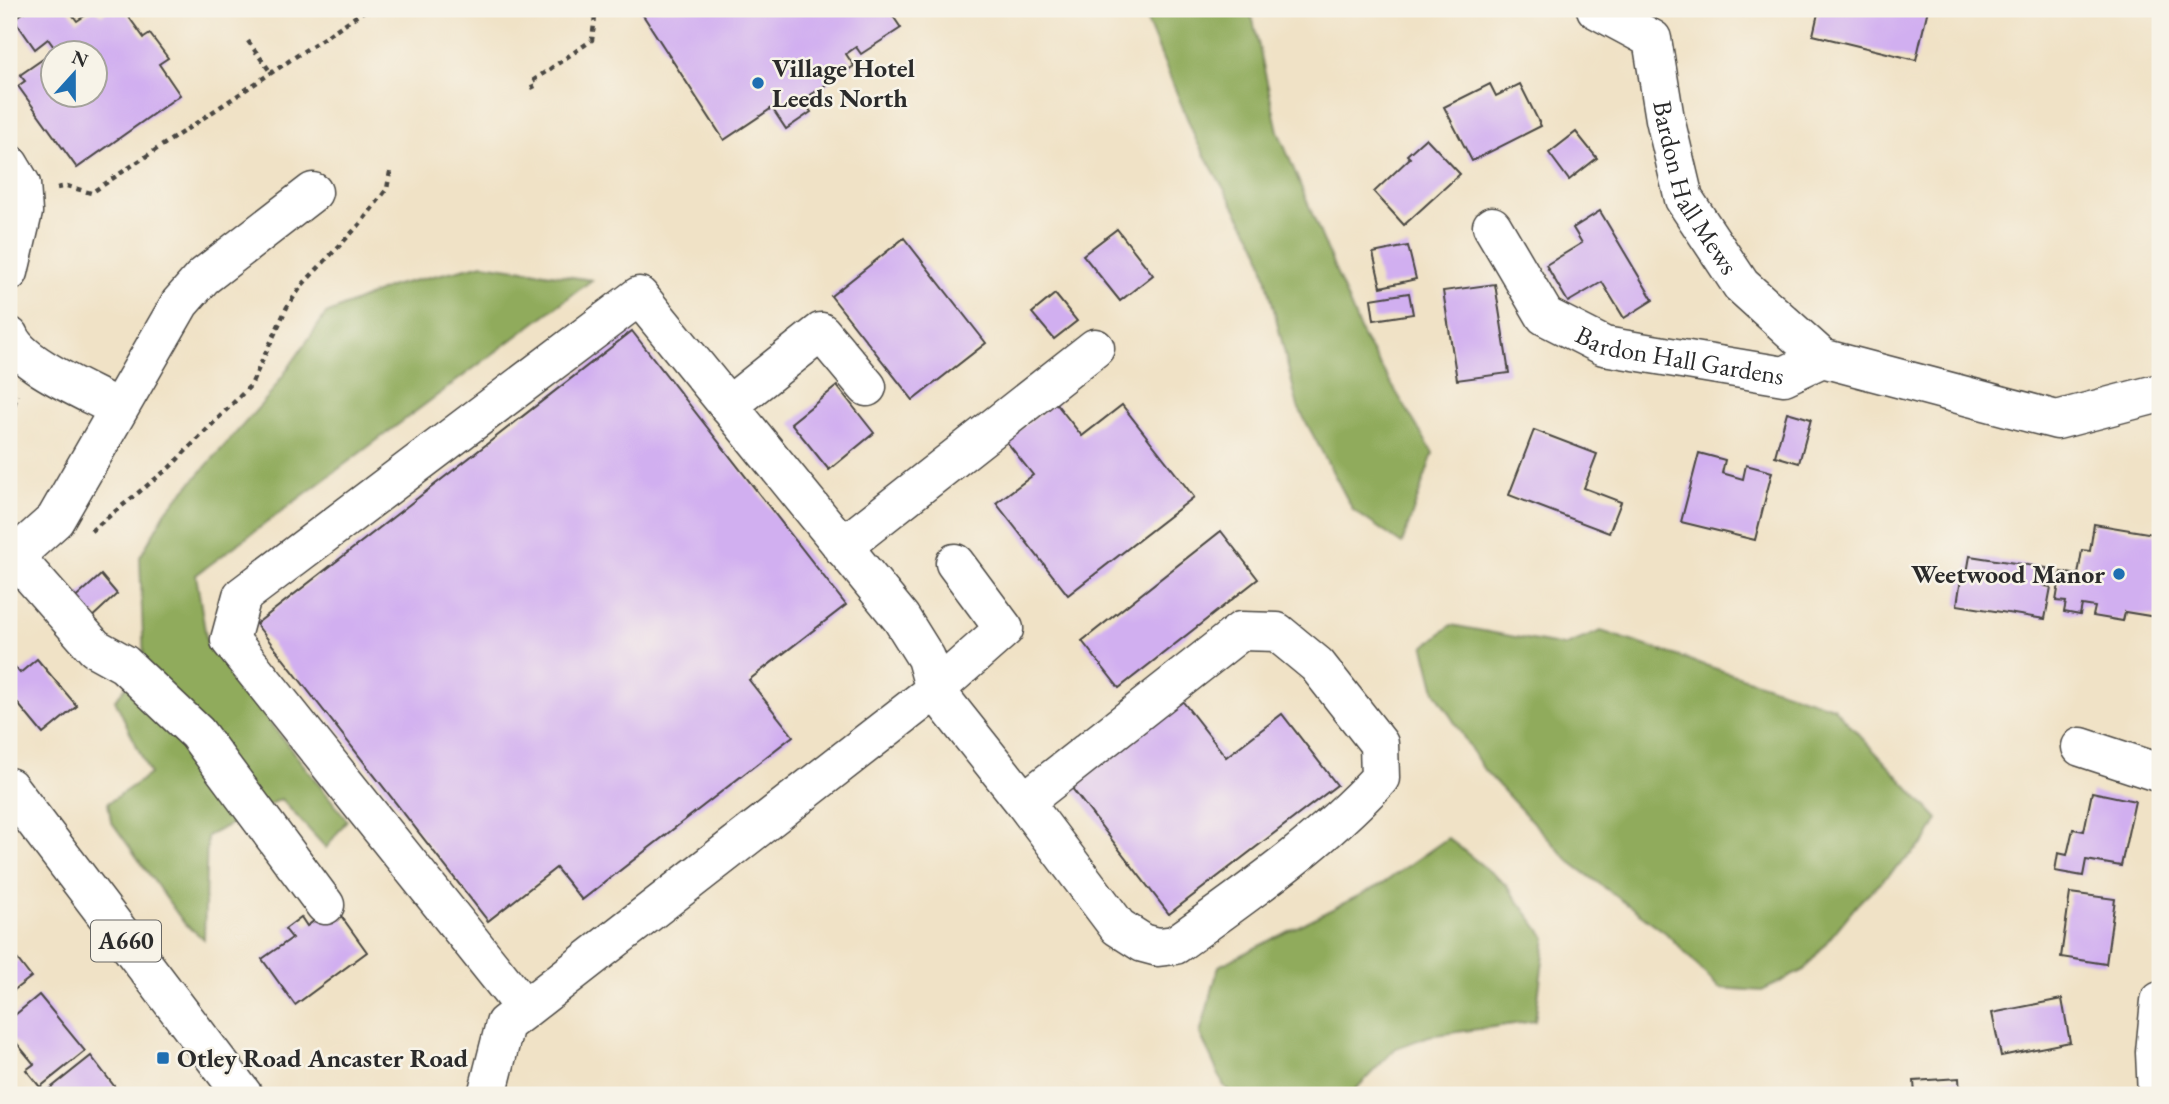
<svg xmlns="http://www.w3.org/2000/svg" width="2169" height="1104" font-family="'EB Garamond',serif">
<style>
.forest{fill:#90ab5c;stroke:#5e6b44;stroke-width:2}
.building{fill:#d1aff0;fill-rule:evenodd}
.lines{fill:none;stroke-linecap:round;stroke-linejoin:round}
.minor-casing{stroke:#494642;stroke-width:41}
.highway-casing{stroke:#494642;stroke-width:41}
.path{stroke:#494642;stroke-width:4.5;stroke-dasharray:5 5;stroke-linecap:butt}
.minor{stroke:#fff;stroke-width:38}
.highway{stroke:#fff;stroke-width:38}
.poi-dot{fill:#1f6fb2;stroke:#f7f3e8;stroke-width:2.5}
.labels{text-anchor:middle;stroke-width:5;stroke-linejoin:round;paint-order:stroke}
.shield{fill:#f7f3e8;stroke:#686764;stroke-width:2}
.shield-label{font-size:24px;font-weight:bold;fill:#2b2b2b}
.poi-label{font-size:26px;font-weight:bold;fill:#2b2b2b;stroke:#f7f3e8;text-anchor:start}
.street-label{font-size:26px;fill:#2b2b2b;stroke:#f7f3e8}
</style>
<rect width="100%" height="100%" fill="#f7f3e8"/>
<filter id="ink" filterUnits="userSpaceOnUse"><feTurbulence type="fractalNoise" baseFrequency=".0143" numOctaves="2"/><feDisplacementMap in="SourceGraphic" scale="14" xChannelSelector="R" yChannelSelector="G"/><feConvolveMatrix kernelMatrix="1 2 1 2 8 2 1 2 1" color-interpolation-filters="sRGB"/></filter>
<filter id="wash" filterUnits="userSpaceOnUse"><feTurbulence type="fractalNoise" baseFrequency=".00686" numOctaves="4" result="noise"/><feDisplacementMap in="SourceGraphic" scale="28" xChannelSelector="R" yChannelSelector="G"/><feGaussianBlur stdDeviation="1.57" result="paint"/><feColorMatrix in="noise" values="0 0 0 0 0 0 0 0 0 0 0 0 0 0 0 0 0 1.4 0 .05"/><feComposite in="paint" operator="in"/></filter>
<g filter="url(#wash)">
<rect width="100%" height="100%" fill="#f0e2c6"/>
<g class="forest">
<polygon points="1142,9 1247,9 1253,20 1278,131 1363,337 1433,453 1402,544 1353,510 1298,407 1259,249 1197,142"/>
<polygon points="483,264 592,280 196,575 207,643 347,820 326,848 281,799 207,836 204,939 184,923 111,821 108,803 150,774 115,700 144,665 140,557 166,511 268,397 326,314 392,286"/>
<polygon points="1451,625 1564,646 1601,631 1833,707 1938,819 1926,841 1860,901 1804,970 1762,991 1719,988 1666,933 1570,862 1484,770 1435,691 1424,647"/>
<polygon points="1448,838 1505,884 1546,938 1535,1021 1429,1036 1396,1048 1350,1095 1232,1095 1224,1086 1200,1034 1219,966 1382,884"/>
</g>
<g id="blocks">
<g class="building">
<path d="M29 9H68L77 21 95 9 102 15 110 9H123L144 38 150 34 168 58 159 64 180 95 77 168 18 86 25 81 20 75 56 50 48 39 35 49 14 19ZM52 52H94V94H52Z"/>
<polygon points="639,9 888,9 901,28 861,54 856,47 846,54 854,66 803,100 811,112 786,129 772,108 724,140"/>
<polygon points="1718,9 1745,9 1743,16"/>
<polygon points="1819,9 1928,9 1916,60 1813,35"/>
<polygon points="1490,84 1496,96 1520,84 1541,126 1472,161 1444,107"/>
<polygon points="1576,132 1597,158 1569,180 1549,153"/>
<polygon points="1426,138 1460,174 1404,225 1374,192 1410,158 1407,155"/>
<polygon points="1600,211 1653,300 1624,318 1602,282 1568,302 1546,265 1582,243 1573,228"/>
<polygon points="1117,229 1153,275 1120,301 1083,255"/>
<polygon points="904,238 986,343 913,400 831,296"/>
<polygon points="1408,246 1416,279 1381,287 1373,253"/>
<polygon points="1495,284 1509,373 1457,380 1443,291"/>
<polygon points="1409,293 1413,314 1374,320 1371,299"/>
<polygon points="1055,294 1077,321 1054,339 1032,313"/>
<polygon points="632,331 846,605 749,680 793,736 582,900 556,868 488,921 256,624"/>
<polygon points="837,386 874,433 829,470 791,423"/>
<polygon points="1055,402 1082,436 1122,405 1194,497 1068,595 996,503 1033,475 1006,441"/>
<polygon points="1787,412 1811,419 1799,463 1775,456"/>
<polygon points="1534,430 1597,454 1584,488 1621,502 1609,533 1509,495"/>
<polygon points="1699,453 1725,460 1722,473 1743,479 1746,465 1772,472 1755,540 1681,522"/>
<polygon points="2094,524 2160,535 2160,591 2156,617 2125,612 2123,621 2093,616 2095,607 2082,605 2080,615 2064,612 2066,602 2056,601 2061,572 2078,575 2082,550 2090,551"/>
<polygon points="1221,531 1258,579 1119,688 1082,641"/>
<polygon points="1970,556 2047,568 2044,586 2051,587 2045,619 1957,605 1962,572 1967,573"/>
<polygon points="101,575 117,594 88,621 71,602"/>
<polygon points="37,659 77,706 43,734 9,693 9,660 20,673"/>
<polygon points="1180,698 1226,757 1282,714 1337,785 1169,914 1068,783"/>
<polygon points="2092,792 2135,801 2121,866 2086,860 2083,876 2055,871 2058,853 2067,855 2073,829 2084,831"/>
<polygon points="2070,893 2115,899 2106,964 2061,957"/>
<polygon points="334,906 367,952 295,1005 262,959 292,938 285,929 301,917 307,926"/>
<polygon points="18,960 31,977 9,994 9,967"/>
<polygon points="39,995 85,1051 40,1087 26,1070 34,1064 14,1040 9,1044 9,1020"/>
<polygon points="2062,999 2070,1042 2001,1056 1992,1013"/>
<polygon points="91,1056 121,1095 42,1095"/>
<polygon points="1959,1078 1960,1095 1915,1095 1914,1081"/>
</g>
</g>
</g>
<g filter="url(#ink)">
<use href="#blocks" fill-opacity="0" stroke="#494642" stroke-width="2"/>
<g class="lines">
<defs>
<g id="minor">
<path id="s1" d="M1596 9 1652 39 1665 119 1684 199 1741 285 1822 358"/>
<polyline points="9,164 21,184 23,212 9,272"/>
<path id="s2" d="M1492 226 1545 316 1604 346 1784 376 1822 358 2057 420 2160 393"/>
<path d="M9 336C21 365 88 392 117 408"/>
<polyline points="728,406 821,332 867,387"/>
<polyline points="842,547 1095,348"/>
<polyline points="14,556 95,648 124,664 197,733 325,905"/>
<polyline points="9,561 55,520 180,303 203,277 313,192"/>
<path d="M955 563 1004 629 935 690 1024 802 1118 927 1143 943 1158 947 1175 945C1246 894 1320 843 1380 778L1379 744 1317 665 1277 632 1241 631 1024 802"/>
<polyline points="2081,747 2160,773"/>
<polyline points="487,1095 505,1024 525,1009 935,690 926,658 901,618 639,296 242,596 230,640 525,1009"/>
<polyline points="2157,1095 2155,1052 2160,1001"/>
</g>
<polyline id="highway" points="9,787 243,1095"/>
</defs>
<use href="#minor" class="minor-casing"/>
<use href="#highway" class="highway-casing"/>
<g class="path">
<polyline points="248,41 272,74"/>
<polyline points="534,89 531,82 592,40 596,9"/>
<polyline points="57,188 67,186 91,193 367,9"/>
<polyline points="9,424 17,395"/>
<polyline points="91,531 170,467 251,385 287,307 303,284 360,224 387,189 390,172"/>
</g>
<use href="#minor" class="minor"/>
<use href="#highway" class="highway"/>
</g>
</g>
<g class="poi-dot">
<circle cx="758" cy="83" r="7"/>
<circle cx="2119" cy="574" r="7"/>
<rect x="156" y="1051" width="14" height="14" rx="3.5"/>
</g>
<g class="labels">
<rect class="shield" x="91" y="920.5" width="70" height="41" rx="5"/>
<g class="shield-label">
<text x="126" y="949">A660</text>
</g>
<g class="poi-label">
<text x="772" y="77">Village Hotel<tspan x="772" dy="30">Leeds North</tspan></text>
<text x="2105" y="583" text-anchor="end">Weetwood Manor</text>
<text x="177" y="1067">Otley Road Ancaster Road</text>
</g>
<g class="street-label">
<text dy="9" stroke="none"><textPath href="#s1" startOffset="220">Bardon Hall Mews</textPath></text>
<text dy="9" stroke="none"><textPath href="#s2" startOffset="247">Bardon Hall Gardens</textPath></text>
</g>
</g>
<rect width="2169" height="1104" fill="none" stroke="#f7f3e8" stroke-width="35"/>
<g transform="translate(74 74) rotate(21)"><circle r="33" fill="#f7f3e8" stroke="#a5a39c" stroke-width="2"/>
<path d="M0-5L12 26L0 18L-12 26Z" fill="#1f6fb2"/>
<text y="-10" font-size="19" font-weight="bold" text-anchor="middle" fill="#2b2b2b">N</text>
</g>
</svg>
